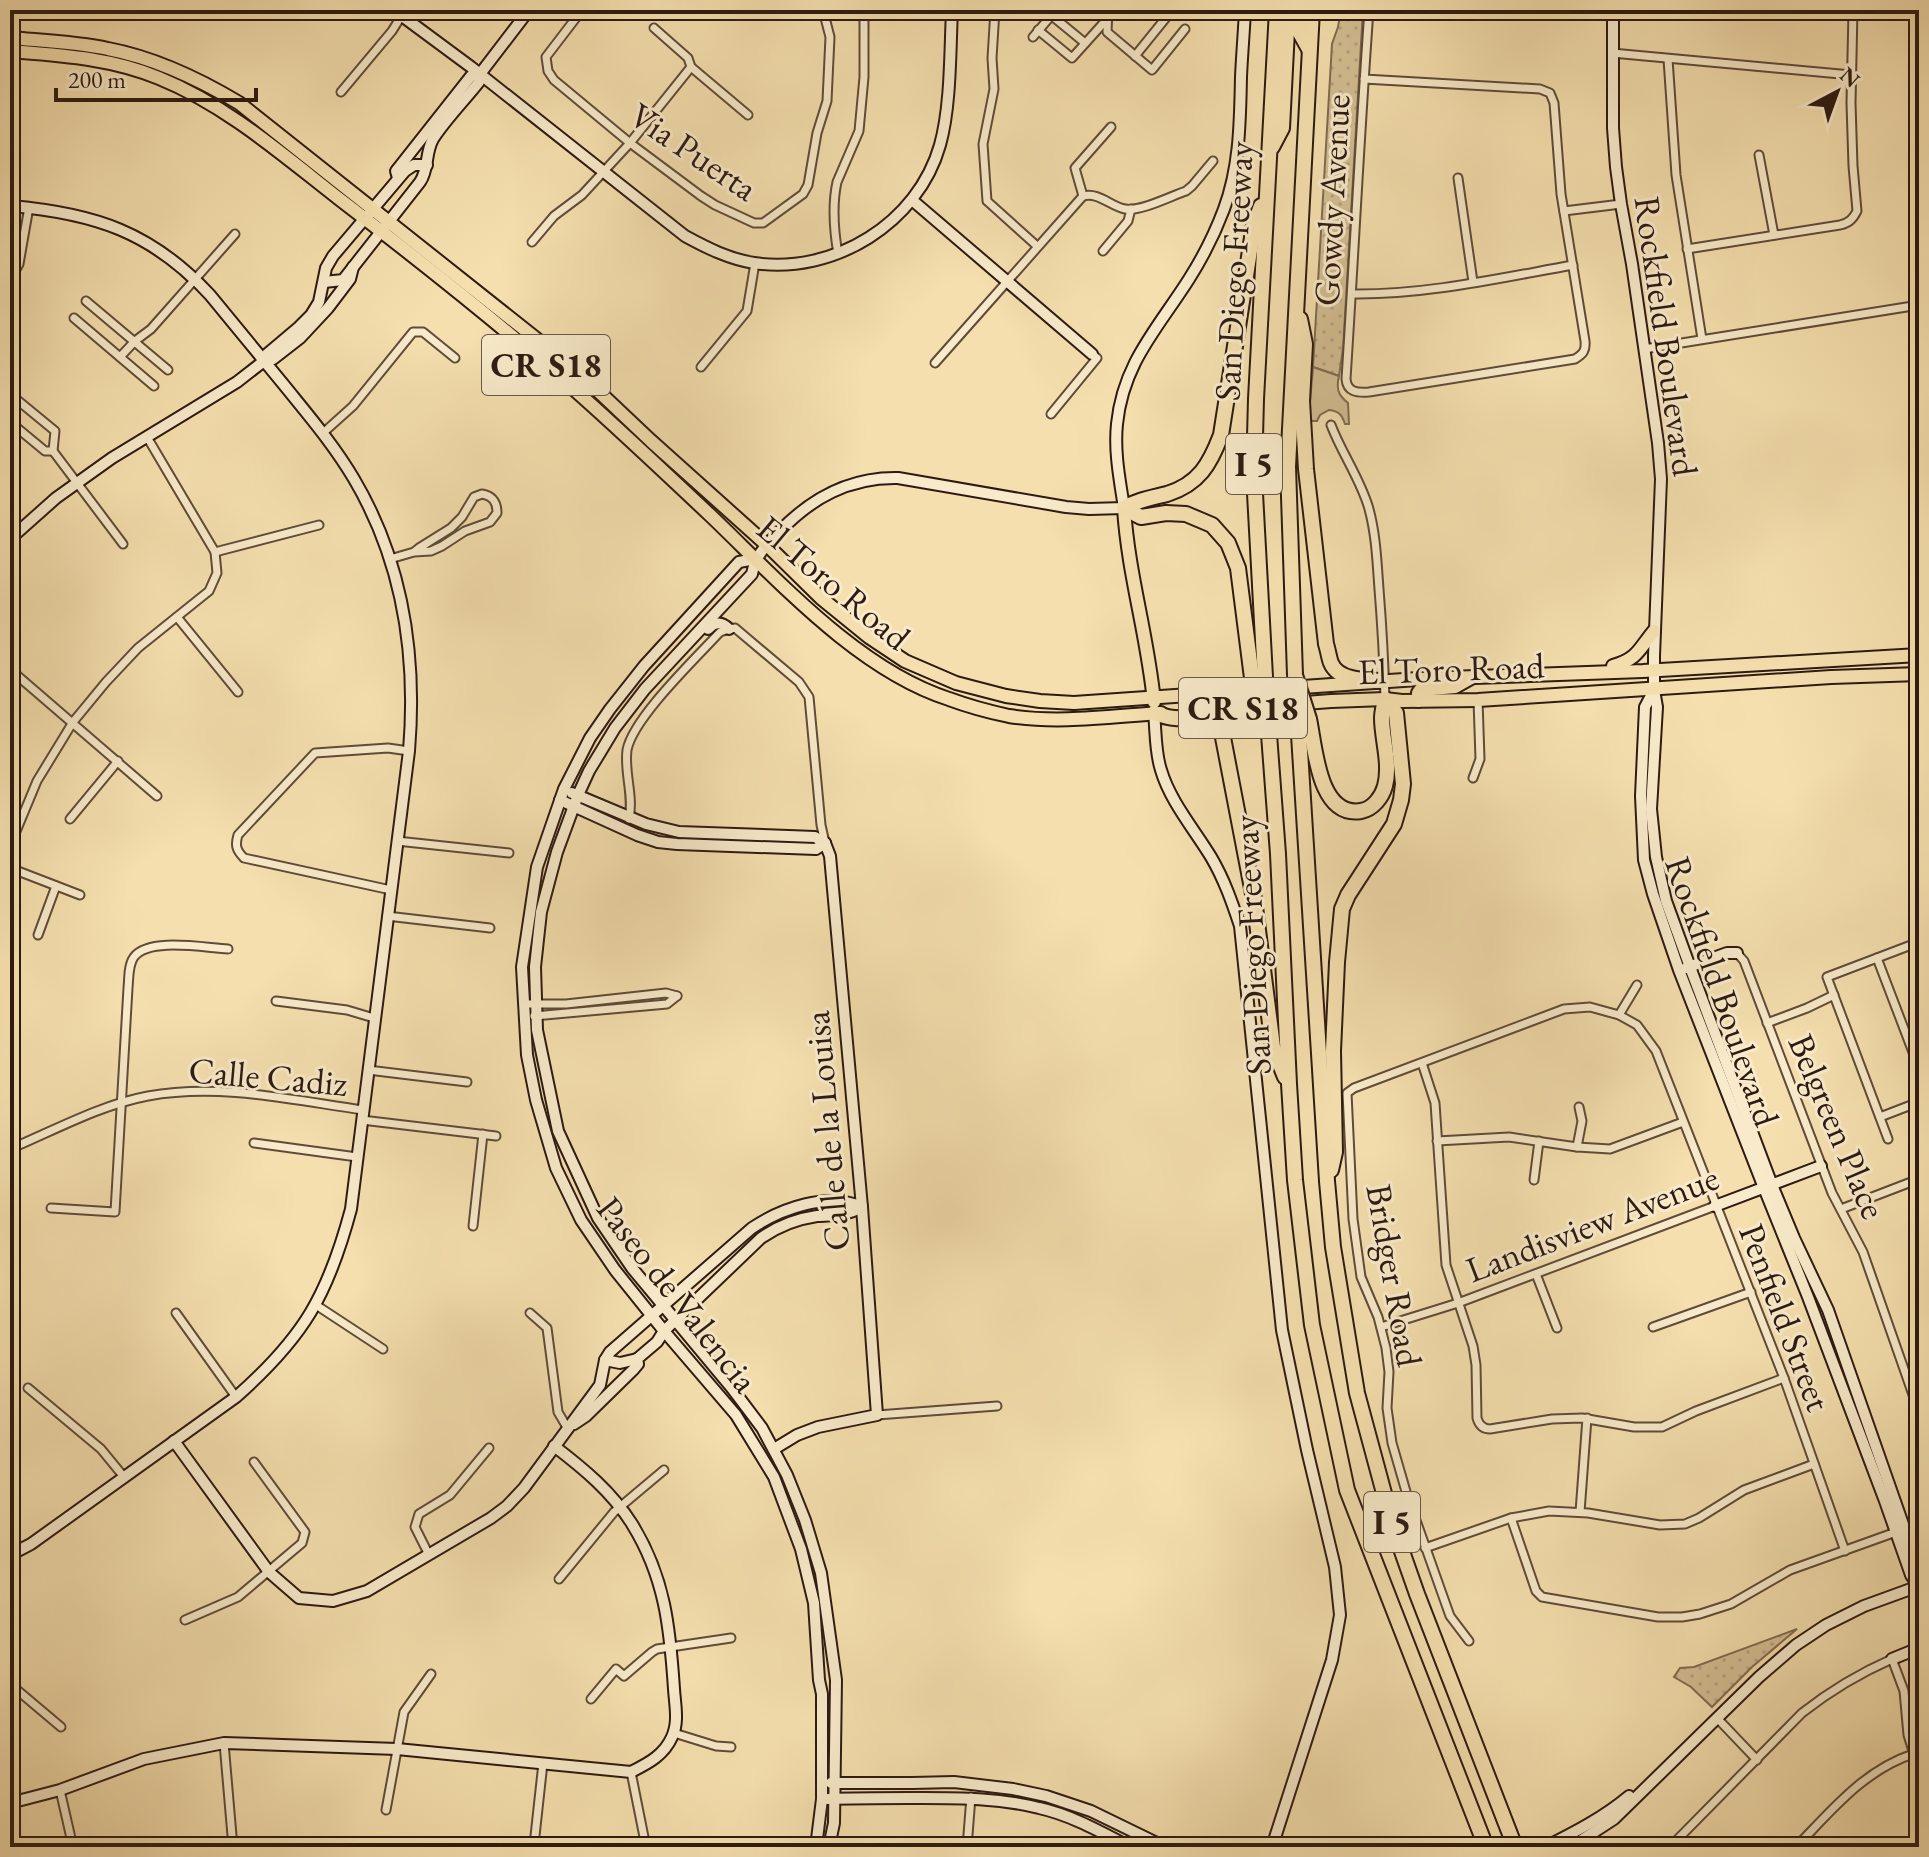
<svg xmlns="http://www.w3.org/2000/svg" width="1929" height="1857" font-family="'EB Garamond',serif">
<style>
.grass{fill:url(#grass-dots);stroke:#806c52;stroke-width:2}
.park{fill:#d3be93;stroke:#806c52;stroke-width:2}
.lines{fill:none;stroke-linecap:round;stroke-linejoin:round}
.street-casing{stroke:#5f4b39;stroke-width:11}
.secondary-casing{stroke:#2d1a12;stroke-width:14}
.primary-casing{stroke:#2d1a12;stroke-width:16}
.highway-casing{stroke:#2d1a12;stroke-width:18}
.street{stroke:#f8eaca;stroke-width:7}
.secondary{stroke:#f8eaca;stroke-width:10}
.primary{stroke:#f5dfae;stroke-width:12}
.highway{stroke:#f5dfae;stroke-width:14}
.highway-bridge-casing{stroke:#2d1a12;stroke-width:18;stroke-linecap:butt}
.highway-bridge{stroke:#f5dfae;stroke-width:14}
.labels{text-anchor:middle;stroke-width:6;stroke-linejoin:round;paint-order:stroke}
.shield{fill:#f8eaca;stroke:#6a5849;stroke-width:2}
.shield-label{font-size:34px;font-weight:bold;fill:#2d1a12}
.street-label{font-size:36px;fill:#2d1a12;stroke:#f8eaca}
</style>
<defs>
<pattern id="grass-dots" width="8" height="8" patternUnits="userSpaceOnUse" patternTransform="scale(2)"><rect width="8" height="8" fill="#d3be93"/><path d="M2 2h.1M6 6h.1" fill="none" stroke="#b5a37e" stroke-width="1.8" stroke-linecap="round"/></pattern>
</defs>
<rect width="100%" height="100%" fill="#f5dfae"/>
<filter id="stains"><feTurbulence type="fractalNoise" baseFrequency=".0025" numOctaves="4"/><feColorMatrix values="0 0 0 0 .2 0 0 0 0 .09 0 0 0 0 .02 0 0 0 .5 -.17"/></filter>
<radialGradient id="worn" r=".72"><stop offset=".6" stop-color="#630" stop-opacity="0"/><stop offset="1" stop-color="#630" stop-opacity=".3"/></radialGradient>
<g class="grass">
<polygon points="1341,10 1363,10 1343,349 1339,376 1313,367 1332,44 1338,27"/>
<polygon points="1797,1629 1752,1667 1712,1707 1691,1687 1674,1677 1680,1668 1694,1667"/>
</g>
<path class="park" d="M1313 367 1339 376C1336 389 1338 395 1348 403L1349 424H1345C1342 415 1339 411 1329 410L1320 415 1317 421H1310L1309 414Z"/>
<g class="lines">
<defs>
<g id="street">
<polyline points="582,10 546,57 548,71 554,80 630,143 701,196 715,205 754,223 763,223 803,194 808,185 817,133 827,101 830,37 823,10"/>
<polyline points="995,10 992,58 994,89 983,144 987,201 1037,246"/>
<polyline points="1108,10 1107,32 1152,70 1185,29"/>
<polyline points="1051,15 1085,43"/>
<polyline points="1038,30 1072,58 1108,18"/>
<polyline points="1033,37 1056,10"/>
<polyline points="1612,53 1851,75"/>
<polyline points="1135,56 1169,14"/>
<polyline points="1668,59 1676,175 1702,339"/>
<polyline points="691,67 748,115"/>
<path d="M1364 79 1540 89 1550 93 1554 103 1561 194 1585 341C1586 351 1583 354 1575 359L1369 392C1357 393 1347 392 1346 379 1354 256 1360 133 1369 10"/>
<polyline points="341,92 392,31 402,15"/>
<polyline points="1759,155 1774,235"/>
<polyline points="1458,178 1473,282"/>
<path d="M1083 196C1099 192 1110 206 1125 209 1140 212 1171 196 1186 191L1192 186 1213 161"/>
<polyline points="1083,196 1075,168 1111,127"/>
<polyline points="1564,211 1621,204"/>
<polyline points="532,242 554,216 582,195 630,143 691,67 688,58 654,28"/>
<path d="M1687 249 1840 225C1849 223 1853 219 1857 211L1853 166 1851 103 1853 10"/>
<polyline points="1103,251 1128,221 1131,209"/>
<path d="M838 254C834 231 832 205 837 182L859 131 864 77V10"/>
<polyline points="10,280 19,264 29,207"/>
<path d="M1352 294C1426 295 1500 278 1573 265"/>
<polyline points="86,301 168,370"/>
<polyline points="74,318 154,386"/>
<polyline points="1644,349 1919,305"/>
<polyline points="120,357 135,341 151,329 235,234"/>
<polyline points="935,363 1083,196"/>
<polyline points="701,367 747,311 755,263"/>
<polyline points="10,394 55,431 53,451"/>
<polyline points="1051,414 1097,358 1092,354"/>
<polyline points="10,422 45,451 53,451"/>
<path d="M1331 425C1342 454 1361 480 1369 509 1376 535 1377 562 1379 589 1382 626 1384 662 1385 699"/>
<polyline points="323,433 353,406 413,332 423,332 455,358"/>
<polyline points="53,451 123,544"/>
<polyline points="215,552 319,525"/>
<path d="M390 559 414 552 431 551 442 546 465 531 490 522 497 513C497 502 493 496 482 494L474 497 462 517 451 528 419 548 414 552"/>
<polyline points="177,617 238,692"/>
<polyline points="12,671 157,796"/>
<polyline points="1473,778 1480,759 1478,700"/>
<polyline points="70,819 118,761"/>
<path d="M629 819C634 796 624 773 627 750 633 718 696 658 720 632L729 629 735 628 799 682 809 697 821 825 825 843"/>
<polyline points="397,841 509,853"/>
<polyline points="10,846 37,781 73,722 106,682 138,648 209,591 217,573 215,552 147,437"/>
<polyline points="10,868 80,895"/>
<path d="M391 890 244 858C236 850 235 845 238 835L315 753 388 748 409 751"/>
<polyline points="387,916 490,928"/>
<polyline points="38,935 56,886"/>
<polyline points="1737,953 1744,961 1832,1193 1863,1252 1919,1412"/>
<polyline points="1877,958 1919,1068"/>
<polyline points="1637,985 1619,1015 1637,1025 1656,1051 1784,1378 1845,1551"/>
<polyline points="276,1001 347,1010 374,1018"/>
<polyline points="524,1004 566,1004 666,993 677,996"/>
<polyline points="534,1016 667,1004 677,996"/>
<polyline points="1767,1023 1807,1008 1834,995"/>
<path d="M1422 1063 1435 1103 1446 1265 1473 1346 1476 1365 1477 1418C1479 1425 1483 1429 1490 1429L1552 1419 1582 1418 1634 1427H1662L1696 1411 1784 1378"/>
<polyline points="368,1070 467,1082"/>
<polyline points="1880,1117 1919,1102"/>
<polyline points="362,1120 496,1136"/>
<polyline points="1888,1139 1827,977 1919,942"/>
<polyline points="1437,1141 1509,1137 1577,1147 1610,1149 1683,1122"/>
<polyline points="254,1143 357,1157"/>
<polyline points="1577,1147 1582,1121 1579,1107"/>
<path d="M10 1149C55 1130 100 1105 148 1096 220 1083 292 1100 363 1110"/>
<polyline points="1534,1180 1539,1141"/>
<path d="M51 1208 115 1212 128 988C129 979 128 965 134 957 149 937 205 948 228 949"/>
<polyline points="1841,1209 1919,1179"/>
<polyline points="473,1226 483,1134"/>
<polyline points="1536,1274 1557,1328"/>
<polyline points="316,1305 383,1349"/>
<polyline points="176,1313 236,1397"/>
<polyline points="530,1313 547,1328 558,1412 568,1429"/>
<polyline points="1381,1327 1458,1303 1715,1206"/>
<polyline points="1653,1327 1751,1292"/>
<polyline points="28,1388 101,1449 124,1477"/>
<polyline points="877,1415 997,1406"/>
<polyline points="1580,1512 1587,1418"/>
<polyline points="1511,1518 1536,1591 1542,1597 1658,1617 1682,1617 1700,1614 1731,1604 1790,1570 1896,1532"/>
<polyline points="1905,1530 1919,1524"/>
<polyline points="1425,1548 1511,1518 1549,1511 1588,1513 1660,1525 1685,1524 1699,1518 1744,1490 1814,1464"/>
<polyline points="429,1555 415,1527 419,1514 450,1495 489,1448"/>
<polyline points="559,1579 614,1512 664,1470"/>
<polyline points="185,1620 238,1597 302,1543 305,1532 254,1462"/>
<polyline points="1469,1641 1450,1616 1407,1495 1392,1443 1387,1408 1389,1372 1386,1348 1378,1317 1361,1277 1353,1219 1347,1093 1354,1088 1564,1009 1590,1007 1619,1015"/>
<polyline points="10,1684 61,1727"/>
<polyline points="591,1699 616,1669 624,1676 652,1652 657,1649 731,1638"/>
<polyline points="1717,1718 1757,1760"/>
<polyline points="674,1733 716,1746 731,1747"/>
<polyline points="224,1743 233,1847"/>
<polyline points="631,1772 646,1847"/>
<polyline points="60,1790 73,1847"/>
<polyline points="386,1810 404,1712 431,1674"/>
<polyline points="535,1836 543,1763"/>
<polyline points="967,1847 971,1797"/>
<path d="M1670 1847 1802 1713C1830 1691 1860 1673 1892 1659L1904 1691 1908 1735 1919 1770"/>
<path d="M1796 1847C1831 1811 1864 1770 1913 1754"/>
</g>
<g id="secondary">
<path d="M394 10 471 67 685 236C707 248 729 259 754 263 834 275 918 223 940 145 951 106 950 51 952 10"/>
<polyline points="1613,10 1613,128 1616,167 1621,204 1632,264 1658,443 1661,479 1654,656 1654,690 1657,707 1651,809 1656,857 1666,901 1690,967 1772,1185 1794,1238 1828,1310 1919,1570"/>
<polyline points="398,178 396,171 471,76 480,74"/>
<polyline points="912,200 1092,354"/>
<path d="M10 206C94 213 152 232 210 295 235 325 259 355 284 385 309 416 334 445 354 479 403 562 417 655 409 751L351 1209C328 1295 304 1337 236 1397L31 1544 10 1555"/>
<path d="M324 282 343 280 420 182C429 169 425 153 433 139 446 119 464 101 479 82L480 74 529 10"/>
<polyline points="264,361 267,354 299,327 311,315 319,302 326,268 333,256 405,171 414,165 427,165"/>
<polyline points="10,539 56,498 112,458 237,382 264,361 273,359 300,338 328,308 350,279 353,267"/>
<polyline points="755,559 739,562 644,666 610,709 590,738 564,789 537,867 522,967 527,1055 536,1100 556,1168 581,1220 615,1270 664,1331 736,1415 774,1477 801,1549 814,1603 819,1680 822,1694 822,1799 816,1847"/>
<path d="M708 629C715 622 721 621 729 629"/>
<polyline points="1654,690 1645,707 1641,796 1644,860 1653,894 1679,970 1764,1188 1808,1297 1885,1501 1911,1575 1919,1587"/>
<path d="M1154 713C1156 732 1155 752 1161 770 1170 801 1194 829 1211 857 1224 879 1232 902 1240 926L1282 1330 1307 1450 1335 1567 1340 1615 1332 1660 1272 1847"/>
<polyline points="572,793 646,824 679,832 815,837 825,843"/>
<polyline points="560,800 637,835 658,842 677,844 816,849 825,843"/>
<polyline points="1686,968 1727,953 1737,953"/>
<polyline points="1715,1206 1821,1166"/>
<polyline points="605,1360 620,1363 637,1359"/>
<path d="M574 1424 586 1416 633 1370 638 1364 637 1359 657 1342 664 1331 761 1238C778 1226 796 1219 817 1216 835 1215 846 1216 862 1207"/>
<path d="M174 1441 269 1572 299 1598 333 1601 367 1591 491 1518 507 1506 524 1488 600 1385 605 1360 610 1352 752 1228C782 1208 827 1192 862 1207"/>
<polyline points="774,1449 797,1435 818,1427 877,1415 862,1207 830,856 825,843"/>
<polyline points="1892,1659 1919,1648"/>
<polyline points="831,1783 912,1783 954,1782 1013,1789 1046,1796 1091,1811 1165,1847"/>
<path d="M828 1799C855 1798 882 1798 909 1798 953 1798 996 1797 1039 1808 1071 1815 1101 1832 1130 1847"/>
<path d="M10 1803 60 1790 144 1759 224 1743 397 1749 631 1772C649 1763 664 1755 672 1737 679 1722 675 1705 674 1689 670 1628 665 1577 632 1524 612 1492 584 1469 554 1446"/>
<path d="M829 1847 834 1823 836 1680 821 1573 805 1520 787 1475 762 1428 731 1387 632 1268 598 1218 558 1131 537 1030 535 967 541 912 557 852 578 795 589 771 615 728 645 689 752 574C756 554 765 547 778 533 811 498 849 477 898 478L1066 507 1089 509 1124 508C1120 481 1114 452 1117 424 1123 363 1158 328 1189 279 1203 257 1215 233 1224 209 1240 166 1240 121 1241 77 1242 54 1244 32 1245 10"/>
<path d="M1545 1847C1575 1832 1604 1817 1629 1796"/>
<polyline points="1571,1847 1614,1819 1759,1677 1796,1645 1826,1625 1864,1606 1919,1586"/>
</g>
<g id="primary">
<path d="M10 38C43 41 76 42 108 49 155 58 199 79 239 103L578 372 651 441 767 545 821 598 869 637 905 661 956 683 1006 696 1040 701 1074 703 1418 679 1643 671 1919 655"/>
<path d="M10 51C60 55 112 58 159 78 228 106 284 156 342 201 419 260 495 320 568 384 616 426 663 471 710 515 778 580 858 670 949 699 968 706 990 712 1009 716 1059 724 1112 716 1161 713"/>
<path d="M1124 508C1128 574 1148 637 1154 702"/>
<path d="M1613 666C1638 659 1639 649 1654 631"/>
<polyline points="1418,701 1418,693 1420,690 1455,687 1471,678"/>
<polyline points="1188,712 1331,701 1385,699 1402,701 1478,700 1831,677 1919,674"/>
</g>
<g id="highway">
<polyline points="1300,10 1299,31 1309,49"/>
<polyline points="1272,147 1282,128 1288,10"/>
<path d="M1300 319 1305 344 1302 401 1306 469 1326 644C1328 650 1329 658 1331 663 1339 682 1368 680 1384 681"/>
<path d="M1124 508C1138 500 1151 498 1167 494 1199 484 1210 464 1221 435L1254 225 1261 206"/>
<polyline points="1124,508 1141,517 1166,513 1186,514 1212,525 1228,543 1238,568 1252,678"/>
<polyline points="1295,675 1288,467 1312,10"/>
<polyline points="1265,677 1254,475 1256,399 1277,10"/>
<path d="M1154 713C1161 715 1168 718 1175 718 1192 720 1210 711 1221 727L1254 899 1273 1047 1285 1077"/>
<polyline points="1298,719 1327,1181 1333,1247 1357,1393 1392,1523 1417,1594 1515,1847"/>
<path d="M1309 719C1315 746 1318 818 1361 811 1373 809 1382 797 1385 786 1391 764 1382 739 1382 718 1382 712 1384 705 1385 699"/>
<polyline points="1268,721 1278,854 1289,1084 1295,1180 1312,1325 1347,1490 1486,1847"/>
<polyline points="1331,1170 1335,1152 1333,1051 1337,962 1342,909 1348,895 1394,824 1401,800 1403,784 1396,713 1385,699"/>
</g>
</defs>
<use href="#street" class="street-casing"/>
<use href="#secondary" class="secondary-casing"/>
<use href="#primary" class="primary-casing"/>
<use href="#highway" class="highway-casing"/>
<use href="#street" class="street"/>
<use href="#secondary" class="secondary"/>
<use href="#primary" class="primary"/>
<use href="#highway" class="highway"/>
<defs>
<g id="highway-bridge">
<polyline points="1295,675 1309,719"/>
<polyline points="1265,677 1267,705"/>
<polyline points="1252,678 1268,721"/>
<polyline points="1297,696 1298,719"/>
</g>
</defs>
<use href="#highway-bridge" class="highway-bridge-casing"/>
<use href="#highway-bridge" class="highway-bridge"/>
</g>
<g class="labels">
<g class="shield">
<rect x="482" y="335" width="128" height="60" rx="6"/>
<rect x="1226" y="434" width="56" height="60" rx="6"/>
<rect x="1179" y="678" width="128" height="60" rx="6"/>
<rect x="1364" y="1492" width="56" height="60" rx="6"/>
</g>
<g class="shield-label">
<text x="546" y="377">CR S18</text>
<text x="1254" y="476">I 5</text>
<text x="1243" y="720">CR S18</text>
<text x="1392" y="1534">I 5</text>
</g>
<g class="street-label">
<text transform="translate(694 151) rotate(34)" y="13">Via Puerta</text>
<text transform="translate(1331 200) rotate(-87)" y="13">Gowdy Avenue</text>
<text transform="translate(1233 271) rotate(-87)" y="13">San Diego Freeway</text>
<text transform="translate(1667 336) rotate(82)" y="13">Rockfield Boulevard</text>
<text transform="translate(834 582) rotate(40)" y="13">El Toro Road</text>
<text transform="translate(1451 668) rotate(-2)" y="13">El Toro Road</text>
<text transform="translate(1251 945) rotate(-93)" y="13">San Diego Freeway</text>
<text transform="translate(1723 991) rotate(71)" y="13">Rockfield Boulevard</text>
<text transform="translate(268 1076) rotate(5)" y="13">Calle Cadiz</text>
<text transform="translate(1838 1126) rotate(67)" y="13">Belgreen Place</text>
<text transform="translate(826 1131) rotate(-95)" y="13">Calle de la Louisa</text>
<text transform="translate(1592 1223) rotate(-21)" y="13">Landisview Avenue</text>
<text transform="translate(1395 1275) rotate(80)" y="13">Bridger Road</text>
<text transform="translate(678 1294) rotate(52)" y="13">Paseo de Valencia</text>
<text transform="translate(1786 1317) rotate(69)" y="13">Penfield Street</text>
</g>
</g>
<rect width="1929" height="1857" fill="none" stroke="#f5dfae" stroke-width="40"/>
<rect x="12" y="12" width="1905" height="1833" fill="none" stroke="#2d1a12" stroke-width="4"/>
<rect x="20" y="20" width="1889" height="1817" fill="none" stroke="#2d1a12" stroke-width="2"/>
<g transform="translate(1837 92) rotate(41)" stroke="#f8eaca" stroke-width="6" paint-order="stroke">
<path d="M0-6L14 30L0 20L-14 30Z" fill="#2d1a12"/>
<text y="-12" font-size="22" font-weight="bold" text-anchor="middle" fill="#2d1a12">N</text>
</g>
<path d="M56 88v12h200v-12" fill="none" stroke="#2d1a12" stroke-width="4"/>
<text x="68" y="88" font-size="24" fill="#2d1a12" stroke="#f8eaca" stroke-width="6" paint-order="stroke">200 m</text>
<rect width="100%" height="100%" filter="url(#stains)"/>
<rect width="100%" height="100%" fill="url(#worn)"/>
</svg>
